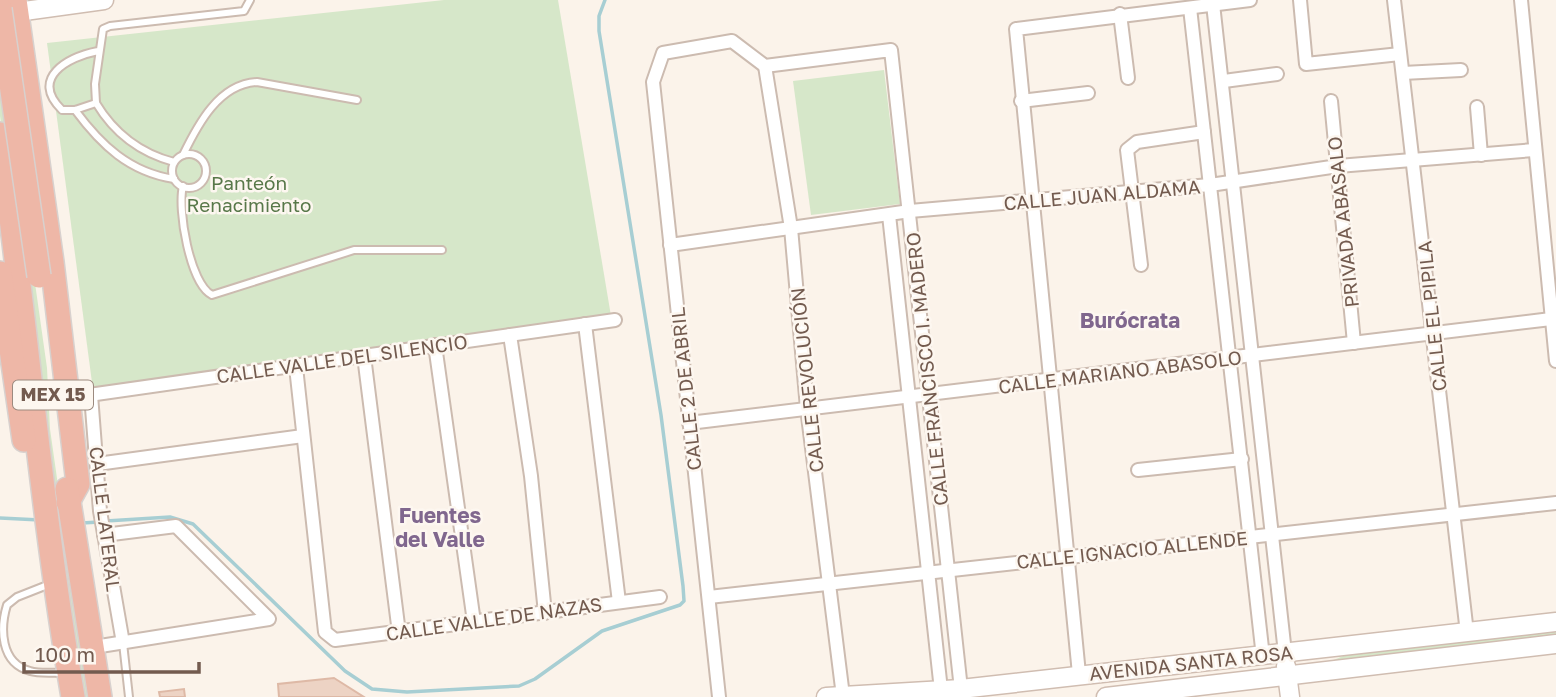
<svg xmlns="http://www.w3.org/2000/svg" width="1556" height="697" font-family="'Golos Text',sans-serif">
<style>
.green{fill:#d6e7c9}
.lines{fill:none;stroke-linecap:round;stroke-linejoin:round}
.stream{stroke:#a7ced3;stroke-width:3.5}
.building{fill:#edd3c4;stroke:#deb9a6;stroke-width:2}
.lane-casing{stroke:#ccbbb0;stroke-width:10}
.street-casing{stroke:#ccbbb0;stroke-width:16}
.secondary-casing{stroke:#d0bdb1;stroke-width:21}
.highway-casing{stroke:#d8d1ce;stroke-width:26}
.lane{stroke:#fff;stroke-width:6}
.street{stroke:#fff;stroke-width:12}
.secondary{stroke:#fff;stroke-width:18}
.highway{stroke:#eeb7a7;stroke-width:23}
.highway-bridge-casing{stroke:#d8d1ce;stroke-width:26;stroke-linecap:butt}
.highway-bridge{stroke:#eeb7a7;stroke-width:23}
.labels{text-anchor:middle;stroke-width:5;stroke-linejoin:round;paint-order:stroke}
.shield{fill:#fdf7f0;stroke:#9c8a7f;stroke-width:2}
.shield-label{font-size:18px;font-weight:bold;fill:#735b4f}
.park-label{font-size:19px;fill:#587849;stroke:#fdf7f0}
.street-label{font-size:19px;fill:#735b4f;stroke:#fdf7f0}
.neighbourhood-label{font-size:21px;font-weight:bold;fill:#80678e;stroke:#fdf7f0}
</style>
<rect width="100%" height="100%" fill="#fbf3ea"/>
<g class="green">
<polygon points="444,0 558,0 611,316 93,390 47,43"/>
<polygon points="884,70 900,204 811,215 793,81"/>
<polygon points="0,77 33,269 47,368 50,429 88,697 83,697 74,645 0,116"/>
<polygon points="1556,622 1556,644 1293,677 1367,646"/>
</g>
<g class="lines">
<g class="stream">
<polyline points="0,518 40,520"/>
<polyline points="106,521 170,517 193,524 345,671 372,689 407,692 519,686 535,679 602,631 680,605 684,601 683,586 661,415 599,31 599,16 605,0"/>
<polyline points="82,523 99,522"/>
</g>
</g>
<g class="building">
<polygon points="334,678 364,697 279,697 278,684"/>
<polygon points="184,689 185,697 160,697 159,692"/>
</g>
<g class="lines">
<defs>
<g id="lane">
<path d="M98 51C68 57 29 78 62 110H75L96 103 95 84 103 29 110 26 244 11 250 0"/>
<path d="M96 103C114 133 140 153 174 162"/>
<path d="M75 110C101 145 129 172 174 179"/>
<circle cx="189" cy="171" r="17"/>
<path d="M183 155C198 124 219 84 257 82L357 100"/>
<path d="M183 186C177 209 190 284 212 295L354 250H442"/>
<path d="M50 584 17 597 7 605C0 628 0 663 30 671 40 674 53 672 63 673"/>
<polyline points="123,643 129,697"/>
</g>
<g id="street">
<polyline points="1300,0 1306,64 1400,54"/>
<polyline points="1394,0 1467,633"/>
<polyline points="1521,0 1556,361"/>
<polyline points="1213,4 1285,653"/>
<polyline points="1190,8 1263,657"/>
<polyline points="1120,14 1128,78"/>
<polyline points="765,66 791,228 807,408 843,696"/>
<polyline points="1403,73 1461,70"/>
<polyline points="1224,81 1277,74"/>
<polyline points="1021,101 1088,93"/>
<polyline points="1331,101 1354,343"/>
<polyline points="1477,107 1481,155"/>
<polyline points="889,215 941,690"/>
<polyline points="670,245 910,211 1210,185 1338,166 1534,150"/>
<polyline points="1141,265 1127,150 1137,142 1204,132"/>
<polyline points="585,324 619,602"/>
<polyline points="510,335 531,476 545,613"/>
<polyline points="435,345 474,622"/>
<polyline points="364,356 399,633"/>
<polyline points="296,367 325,632 335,640 660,597"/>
<polyline points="91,395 100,511 123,643"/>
<polyline points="68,398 615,320"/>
<polyline points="689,423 1551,319"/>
<polyline points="97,464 303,436"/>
<polyline points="1138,470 1242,459"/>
<polyline points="709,597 1556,503"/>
<polyline points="94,647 269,619 176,526 104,535"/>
<polyline points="1079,674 1016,29 1250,0"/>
<polyline points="719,697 653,82 663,53 732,41 765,66 891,50 961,689"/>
</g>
<g id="secondary">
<polyline points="17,12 104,0"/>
<polyline points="1286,666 1290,697"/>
<polyline points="826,697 961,689 1556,622"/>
<polyline points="1106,697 1556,644"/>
</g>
<g id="highway">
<polyline points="15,0 52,262 78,484 68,502"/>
<path d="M0 134C26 321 41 510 73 697"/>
<polyline points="0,273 24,440"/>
<polyline points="67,489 100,697"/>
</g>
</defs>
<use href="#lane" class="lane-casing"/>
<use href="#street" class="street-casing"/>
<use href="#secondary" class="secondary-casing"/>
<use href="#highway" class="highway-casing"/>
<use href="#lane" class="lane"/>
<use href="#street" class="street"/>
<use href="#secondary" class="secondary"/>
<use href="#highway" class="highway"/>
<defs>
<polyline id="highway-bridge" points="0,9 39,276"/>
</defs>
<use href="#highway-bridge" class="highway-bridge-casing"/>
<use href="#highway-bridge" class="highway-bridge"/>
</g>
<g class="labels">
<rect class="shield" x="13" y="380.5" width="80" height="29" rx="5"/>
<g class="shield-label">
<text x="53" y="401">MEX 15</text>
</g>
<g class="park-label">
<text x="249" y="190">Panteón<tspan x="249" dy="22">Renacimiento</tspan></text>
</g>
<g class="street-label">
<text transform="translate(1102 195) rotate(-5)" y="7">CALLE JUAN ALDAMA</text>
<text transform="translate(1343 222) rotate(-96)" y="7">PRIVADA ABASALO</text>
<text transform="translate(1432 316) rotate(-96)" y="7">CALLE EL PIPILA</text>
<text transform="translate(342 359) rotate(-8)" y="7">CALLE VALLE DEL SILENCIO</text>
<text transform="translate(927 369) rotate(-96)" y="7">CALLE FRANCISCO I. MADERO</text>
<text transform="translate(1120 372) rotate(-7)" y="7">CALLE MARIANO ABASOLO</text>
<text transform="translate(807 380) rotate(-96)" y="7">CALLE REVOLUCIÓN</text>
<text transform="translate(686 389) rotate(-96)" y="7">CALLE 2 DE ABRIL</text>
<text transform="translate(105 519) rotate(83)" y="7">CALLE LATERAL</text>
<text transform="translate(1132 550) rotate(-6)" y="7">CALLE IGNACIO ALLENDE</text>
<text transform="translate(494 619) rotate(-8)" y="7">CALLE VALLE DE NAZAS</text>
<text transform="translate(1191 663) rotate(-6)" y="7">AVENIDA SANTA ROSA</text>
</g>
<g class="neighbourhood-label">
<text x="1130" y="328">Burócrata</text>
<text x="440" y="523">Fuentes<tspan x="440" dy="24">del Valle</tspan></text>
</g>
</g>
<path d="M24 662v10h175v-10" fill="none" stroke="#735b4f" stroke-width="3.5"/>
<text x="35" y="662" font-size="21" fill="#735b4f" stroke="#fdf7f0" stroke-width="5" paint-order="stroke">100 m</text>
</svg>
